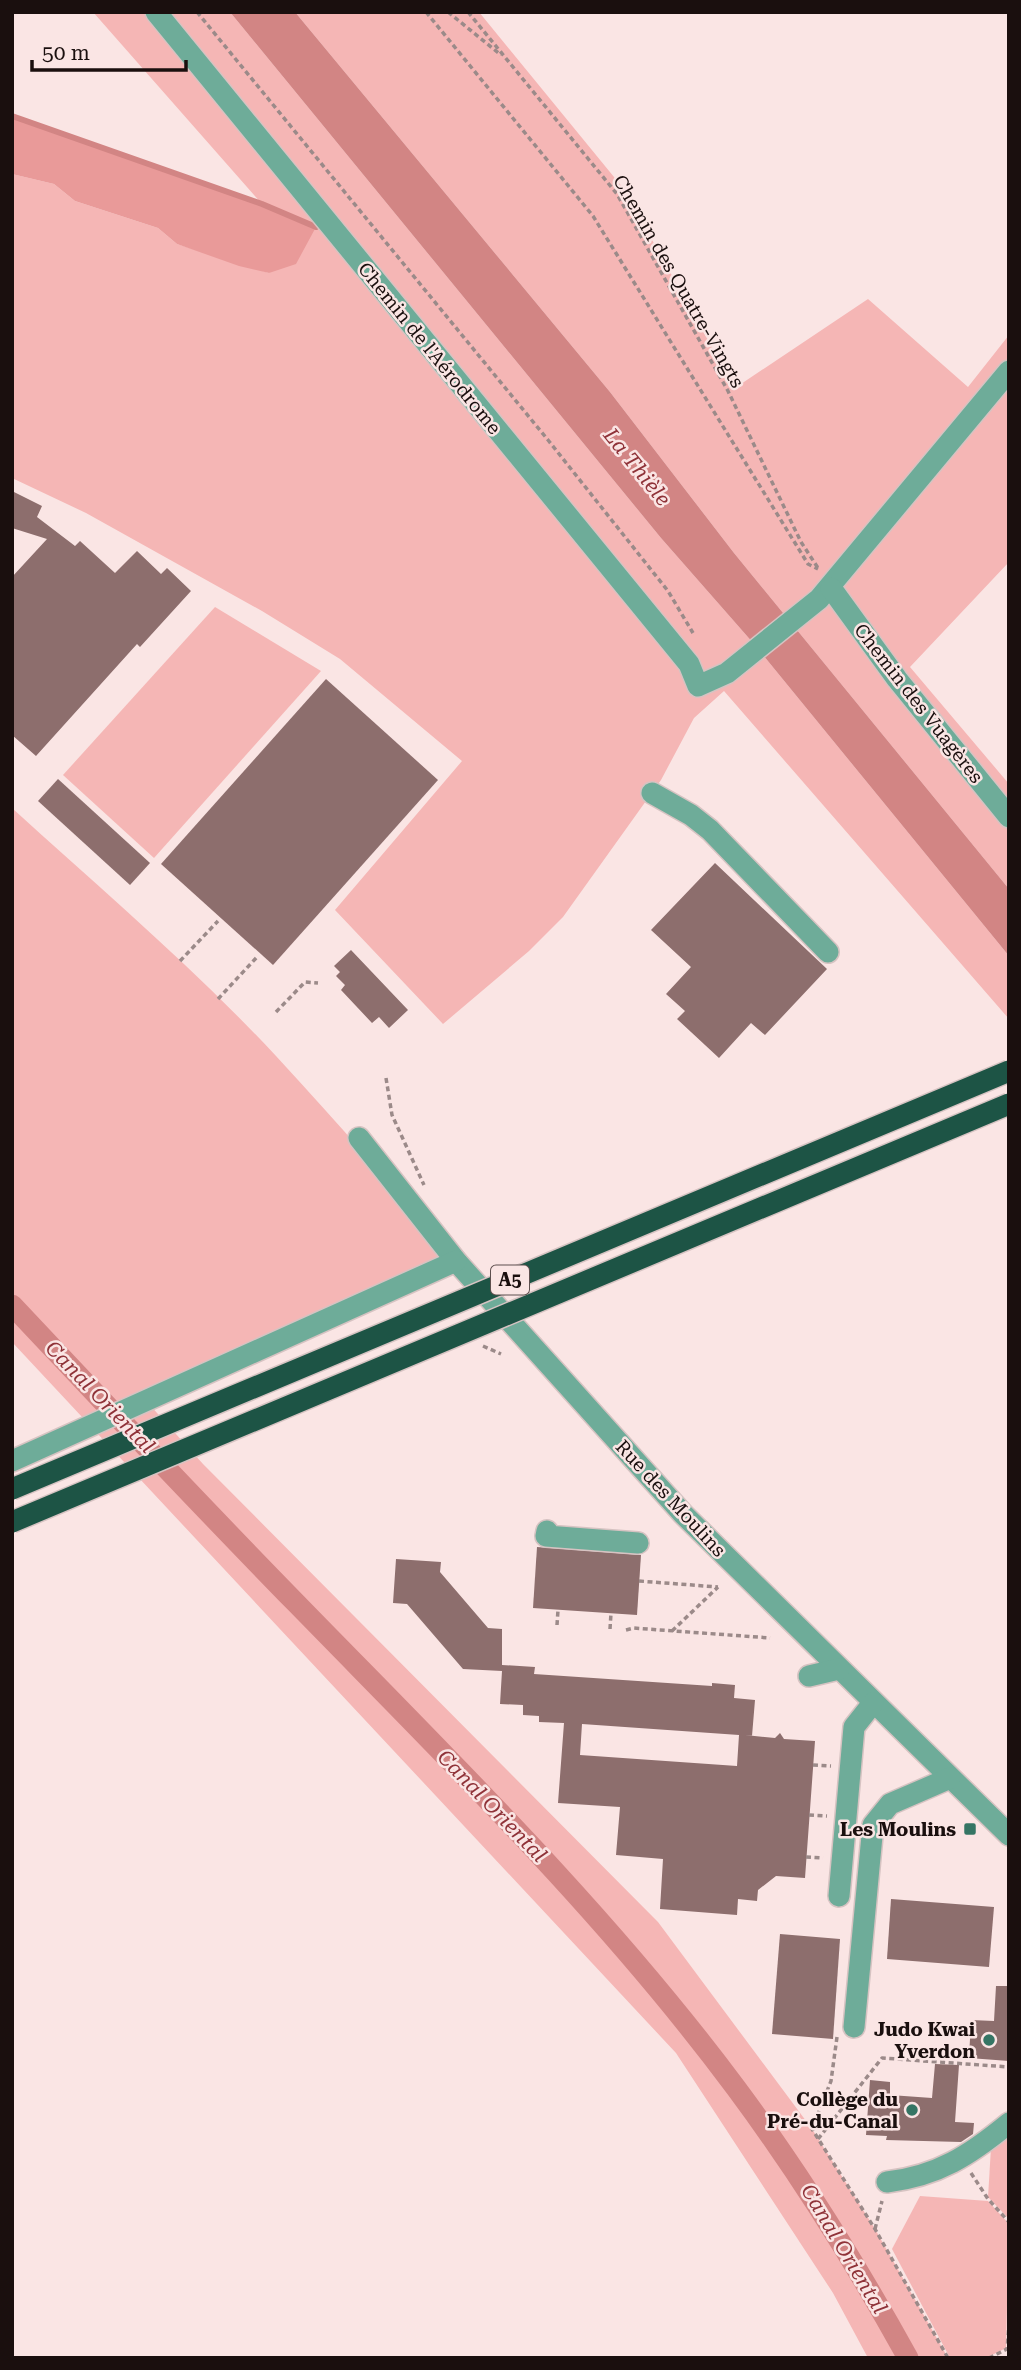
<svg xmlns="http://www.w3.org/2000/svg" width="1021" height="2370" font-family="'Roboto Serif',serif">
<style>
.green{fill:#f5b6b5}
.forest{fill:#e99a99}
.water{fill:#d28584}
.lines{fill:none;stroke-linecap:round;stroke-linejoin:round}
.stream{stroke:#d28584;stroke-width:6}
.canal{stroke:#d28584;stroke-width:21}
.building{fill:#8d6e6d;fill-rule:evenodd}
.minor-casing{stroke:#d6c3c2;stroke-width:24}
.path{stroke:#9b8a89;stroke-width:3.5;stroke-dasharray:5 3.5;stroke-linecap:butt}
.minor{stroke:#6eac99;stroke-width:21}
.highway-bridge-casing{stroke:#d6c3c2;stroke-width:24;stroke-linecap:butt}
.highway-bridge{stroke:#1d5445;stroke-width:21}
.poi-dot{fill:#357564;stroke:#fae5e4;stroke-width:2.5}
.labels{text-anchor:middle;stroke-width:5;stroke-linejoin:round;paint-order:stroke}
.shield{fill:#fae5e4;stroke:#5d4f4e;stroke-width:2}
.shield-label{font-size:18px;font-weight:bold;fill:#1a0f0e}
.street-label{font-size:19px;fill:#1a0f0e;stroke:#fae5e4}
.poi-label{font-size:19px;font-weight:bold;fill:#1a0f0e;stroke:#fae5e4;text-anchor:end}
.water-label{font-size:21px;font-style:italic;fill:#8f3238;stroke:#fae5e4}
</style>
<rect width="100%" height="100%" fill="#fae5e4"/>
<g class="green">
<polygon points="93,12 230,12 661,538 754,644 1009,956 1009,1019 724,691 694,718 661,780 563,917 529,951 443,1024 335,910 462,761 340,659 262,611 86,513 12,478 12,174 54,184 75,201 158,228 177,244 269,273 316,227 262,204"/>
<polygon points="295,12 479,12 623,188 735,388 868,299 968,387 1009,335 1009,562 910,667 1009,784 1009,889 734,553 610,392"/>
<polygon points="215,607 321,671 154,858 63,775"/>
<path d="M12 808C101 889 194 968 276 1056 338 1123 397 1191 456 1261L148 1403 203 1464 658 1922 812 2129 875 2229 948 2358H868L833 2293 676 2053 12 1342Z"/>
<polygon points="1009,2133 1009,2219 988,2197 991,2148"/>
<polygon points="920,2196 988,2201 1009,2224 1006,2348 986,2358 950,2358 892,2249"/>
</g>
<polygon class="forest" points="12,116 262,204 316,227 296,264 269,273 239,266 177,244 158,228 75,201 54,184 12,174"/>
<polygon class="water" points="230,12 295,12 610,392 734,553 1009,889 1009,956 754,644 661,538"/>
<g class="lines">
<polyline class="stream" points="12,116 262,204 316,227"/>
<path class="canal" d="M12 1305C106 1405 200 1505 296 1603 448 1759 606 1913 736 2088 800 2174 856 2264 908 2358"/>
</g>
<g class="building">
<polygon points="12,491 42,506 37,517 75,546 80,541 115,573 137,551 161,574 167,568 191,591 140,647 137,644 36,756 12,735 12,577 47,539 12,528"/>
<polygon points="326,679 438,780 273,965 161,864"/>
<polygon points="58,779 150,863 130,885 38,801"/>
<polygon points="715,863 827,969 765,1035 751,1023 719,1058 677,1019 685,1011 666,994 691,967 651,930"/>
<polygon points="351,950 408,1010 389,1028 379,1017 372,1023 341,990 345,985 336,976 340,972 334,966"/>
<polygon points="537,1547 641,1555 637,1615 533,1608"/>
<path d="M396 1559 441 1562 440 1572 488 1628 502 1629V1665L535 1667 534 1674 712 1686V1683L735 1685 734 1698 755 1700 752 1736 745 1735 775 1738 780 1733 784 1739 815 1741 805 1878 776 1876 758 1890 757 1901 738 1899 737 1915 660 1909 663 1859 616 1855 620 1807 558 1803 564 1723 539 1722V1716L523 1715V1705L500 1704 502 1671 463 1669 407 1604 393 1603ZM582 1724 739 1735 737 1766 580 1755Z"/>
<polygon points="891,1899 994,1907 989,1967 887,1959"/>
<polygon points="780,1934 840,1939 833,2039 772,2034"/>
<polygon points="996,1986 1009,1986 1009,2061 969,2058 971,2020 994,2021"/>
<polygon points="935,2064 959,2065 955,2122 974,2123 973,2134 961,2142 886,2140 887,2136 866,2135 870,2080 890,2082 890,2095 932,2098"/>
</g>
<g class="lines">
<defs>
<g id="minor">
<polyline points="156,12 689,664 698,686 727,673 819,599 1009,371"/>
<polyline points="831,588 897,679 1009,817"/>
<polyline points="652,793 691,815 710,830 828,952"/>
<polyline points="359,1138 456,1261 683,1514 1009,1835"/>
<polyline points="12,1461 456,1261"/>
<polyline points="547,1531 546,1536 638,1543"/>
<polyline points="809,1676 839,1669"/>
<polyline points="839,1896 854,1727 873,1703"/>
<polyline points="854,2027 873,1825 890,1804 950,1778"/>
<path d="M887 2182C938 2176 970 2155 1009 2123"/>
</g>
</defs>
<use href="#minor" class="minor-casing"/>
<g class="path">
<polyline points="197,12 548,440 668,591 693,633"/>
<polyline points="426,12 593,216 808,564 818,569"/>
<polyline points="448,12 501,55"/>
<polyline points="468,12 617,194 728,391 801,542 818,568"/>
<polyline points="180,961 218,921"/>
<polyline points="218,999 257,957"/>
<polyline points="276,1012 305,982 318,983"/>
<polyline points="386,1078 392,1115 424,1185"/>
<polyline points="483,1346 501,1354"/>
<polyline points="639,1581 718,1587"/>
<polyline points="557,1625 558,1610"/>
<polyline points="610,1629 611,1613"/>
<polyline points="626,1630 634,1628 770,1638"/>
<polyline points="672,1631 718,1587"/>
<polyline points="813,1765 831,1766"/>
<polyline points="809,1815 827,1816"/>
<polyline points="806,1857 823,1858"/>
<polyline points="837,2037 831,2081 812,2129 875,2229 948,2358"/>
<polyline points="818,2139 882,2058 1009,2067"/>
<polyline points="971,2173 988,2199 1009,2222"/>
<polyline points="875,2229 882,2201"/>
<polyline points="989,2358 1007,2349 1009,2325"/>
</g>
<use href="#minor" class="minor"/>
<defs>
<g id="highway-bridge">
<polyline points="12,1489 1009,1071"/>
<polyline points="12,1522 1009,1104"/>
</g>
</defs>
<use href="#highway-bridge" class="highway-bridge-casing"/>
<use href="#highway-bridge" class="highway-bridge"/>
</g>
<g class="poi-dot">
<rect x="963" y="1822" width="14" height="14" rx="3.5"/>
<circle cx="989" cy="2040" r="7"/>
<circle cx="912" cy="2110" r="7"/>
</g>
<g class="labels">
<rect class="shield" x="491" y="1265.5" width="38" height="29" rx="5"/>
<g class="shield-label">
<text x="510" y="1286">A5</text>
</g>
<g class="street-label">
<text transform="translate(679 281) rotate(60)" y="7">Chemin des Quatre-Vingts</text>
<text transform="translate(430 348) rotate(51)" y="7">Chemin de l'Aérodrome</text>
<text transform="translate(919 703) rotate(52)" y="7">Chemin des Vuagères</text>
<text transform="translate(671 1498) rotate(47)" y="7">Rue des Moulins</text>
</g>
<g class="poi-label">
<text x="956" y="1836">Les Moulins</text>
<text x="975" y="2036">Judo Kwai<tspan x="975" dy="22">Yverdon</tspan></text>
<text x="898" y="2106">Collège du<tspan x="898" dy="22">Pré-du-Canal</tspan></text>
</g>
<g class="water-label">
<text transform="translate(637 467) rotate(51)" y="7">La Thièle</text>
<text transform="translate(100 1397) rotate(46)" y="7">Canal Oriental</text>
<text transform="translate(492 1806) rotate(46)" y="7">Canal Oriental</text>
<text transform="translate(844 2249) rotate(59)" y="7">Canal Oriental</text>
</g>
</g>
<rect width="1021" height="2370" fill="none" stroke="#1a0f0e" stroke-width="28"/>
<path d="M32 60v10h154v-10" fill="none" stroke="#1a0f0e" stroke-width="3.5"/>
<text x="42" y="60" font-size="21" fill="#1a0f0e" stroke="#fae5e4" stroke-width="5" paint-order="stroke">50 m</text>
</svg>
